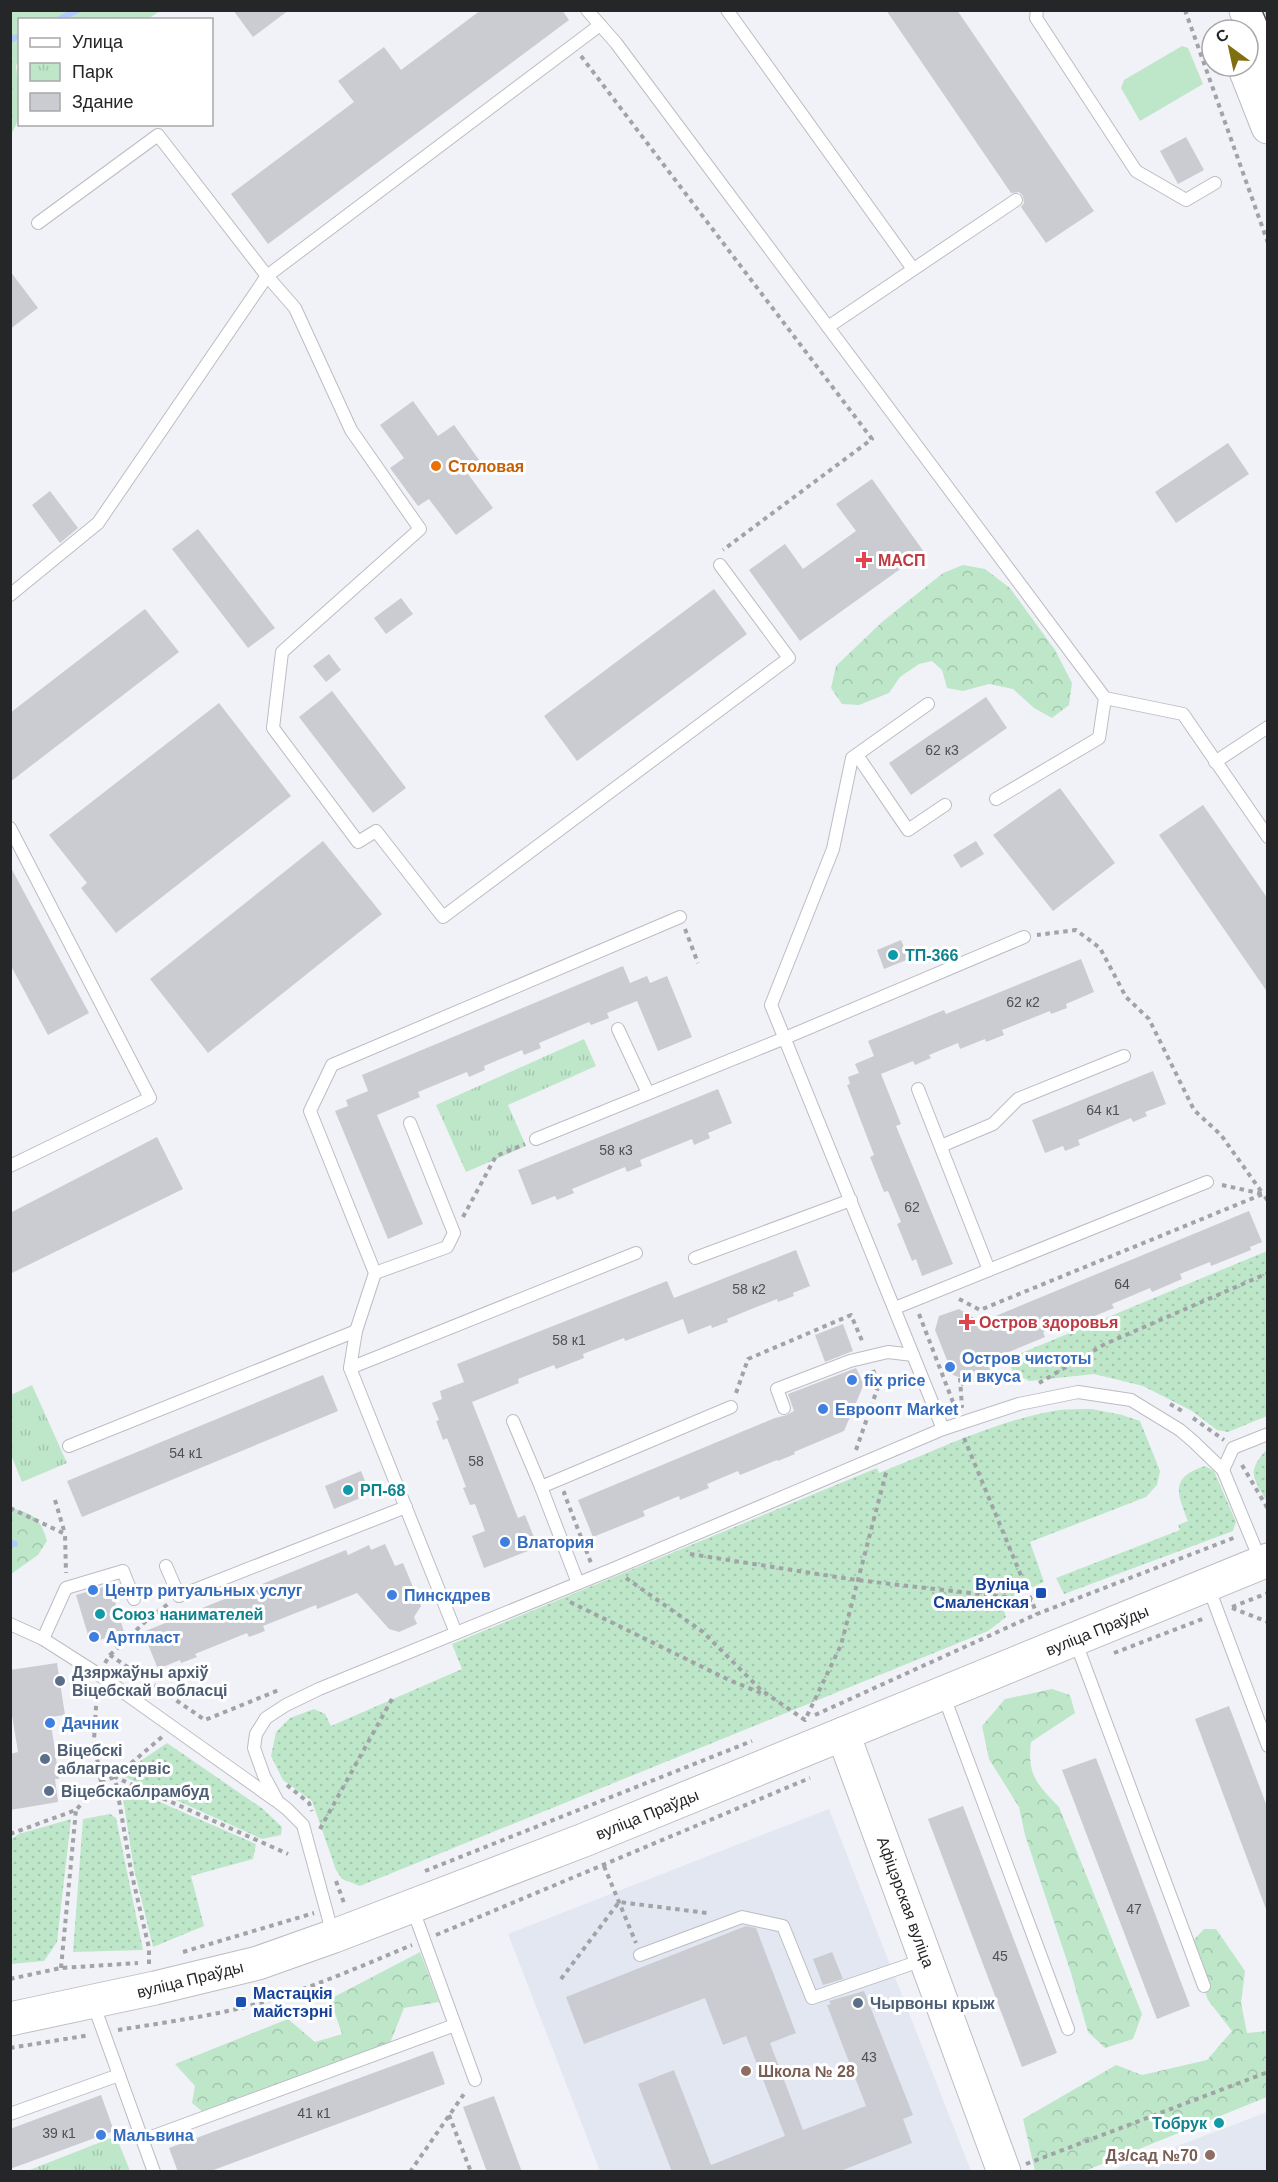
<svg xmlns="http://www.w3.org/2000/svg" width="1278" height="2182" font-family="Arial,sans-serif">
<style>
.built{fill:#e2e7f2}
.grass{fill:url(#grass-dots)}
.forest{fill:url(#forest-crowns)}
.park{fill:url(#park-tufts)}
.pitch{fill:#bee7ca}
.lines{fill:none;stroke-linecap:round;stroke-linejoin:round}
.stream{stroke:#b3cbfc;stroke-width:6}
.building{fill:#caccd1}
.lane-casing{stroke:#bbbdc2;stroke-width:14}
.secondary-casing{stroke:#bbbdc2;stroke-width:35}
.primary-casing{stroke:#bbbdc2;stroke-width:35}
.path{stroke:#a2a3a7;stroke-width:4;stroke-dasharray:4.5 4.5;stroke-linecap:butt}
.lane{stroke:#fff;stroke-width:12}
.secondary{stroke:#fff;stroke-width:33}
.primary{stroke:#fff;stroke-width:33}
.tram{stroke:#4d4e51;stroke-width:1.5}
.food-dot{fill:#e8710a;stroke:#fff;stroke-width:2}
.health-dot{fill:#e0444e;stroke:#fff;stroke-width:2}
.culture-dot{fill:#0f9aa8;stroke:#fff;stroke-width:2}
.shop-dot{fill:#3f7fe0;stroke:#fff;stroke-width:2}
.transit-dot{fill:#1a4fb4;stroke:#fff;stroke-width:2}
.service-dot{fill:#5c6f8a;stroke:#fff;stroke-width:2}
.education-dot{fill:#8d6e63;stroke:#fff;stroke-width:2}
.labels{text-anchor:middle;stroke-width:6;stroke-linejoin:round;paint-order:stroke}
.number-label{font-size:14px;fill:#4e5052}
.food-label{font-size:16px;font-weight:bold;fill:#c56008;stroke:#fff;text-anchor:start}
.health-label{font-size:16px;font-weight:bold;fill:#be3a42;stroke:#fff;text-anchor:start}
.culture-label{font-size:16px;font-weight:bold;fill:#0d838f;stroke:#fff;text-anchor:start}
.shop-label{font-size:16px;font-weight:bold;fill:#366cbe;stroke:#fff;text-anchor:start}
.transit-label{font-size:16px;font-weight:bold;fill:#164399;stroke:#fff;text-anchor:end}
.street-label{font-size:16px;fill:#252628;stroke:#fff}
.service-label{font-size:16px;font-weight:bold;fill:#4e5e75;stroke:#fff;text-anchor:start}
.education-label{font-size:16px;font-weight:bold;fill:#785e54;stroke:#fff;text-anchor:start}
</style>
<defs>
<pattern id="grass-dots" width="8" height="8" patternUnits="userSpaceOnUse" patternTransform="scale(1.5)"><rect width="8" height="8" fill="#bee7ca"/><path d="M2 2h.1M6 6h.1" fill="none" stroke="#a3c6ae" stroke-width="1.8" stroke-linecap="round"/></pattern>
<pattern id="forest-crowns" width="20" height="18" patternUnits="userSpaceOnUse" patternTransform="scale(1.5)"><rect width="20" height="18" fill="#bee7ca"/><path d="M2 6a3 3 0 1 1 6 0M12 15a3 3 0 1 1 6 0" fill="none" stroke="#a3c6ae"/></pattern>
<pattern id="park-tufts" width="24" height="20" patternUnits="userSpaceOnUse" patternTransform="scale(1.5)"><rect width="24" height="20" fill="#bee7ca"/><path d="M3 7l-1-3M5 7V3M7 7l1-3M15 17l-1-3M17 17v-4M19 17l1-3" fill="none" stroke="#a3c6ae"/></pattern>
</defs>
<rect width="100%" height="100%" fill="#f0f2f7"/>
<g class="built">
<polygon points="829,1809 971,2171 600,2171 508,1934"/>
<polygon points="1267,2112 1267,2171 1109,2171 1196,2139"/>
</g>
<g class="grass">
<polygon points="1267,1251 1267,1416 1228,1432 1217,1430 1192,1411 1143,1386 1094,1374 1029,1381 1013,1372 1007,1359"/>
<path d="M1092 1409 1122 1415 1140 1421 1160 1471 1157 1485 1146 1497 1030 1542 1044 1582 1001 1601 1006 1617 988 1631 360 1886 342 1879 336 1870 312 1801 283 1780 271 1756 276 1732 290 1718 314 1709 325 1714 331 1726 462 1669 452 1644 877 1468 879 1473C937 1450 997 1420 1059 1410 1070 1409 1081 1409 1092 1409Z"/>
<path d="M1267 1449V1502C1253 1476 1246 1473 1267 1449Z"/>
<path d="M1205 1466 1214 1471 1236 1522 1233 1531 1064 1594 1056 1578 1180 1530 1178 1525 1188 1521C1176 1492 1171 1477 1205 1466Z"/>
<polygon points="167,1743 263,1809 282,1827 281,1835 262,1839 125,1777 127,1770"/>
<polygon points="121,1785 256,1844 253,1859 191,1876 204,1926 153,1947 134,1869"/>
<polygon points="110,1814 116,1818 143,1950 73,1952 83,1819"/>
<polygon points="71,1819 57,1942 44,1961 11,1964 11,1839 19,1834"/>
</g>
<g class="forest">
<path d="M11 10H160V11L148 19 20 20 19 60 16 66C19 88 25 115 11 134Z"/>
<polygon points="963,565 985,569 1010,588 1055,650 1072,683 1069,705 1052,718 1034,708 1013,689 989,684 963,691 947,688 942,670 932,661 919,664 900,677 889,693 859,705 842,704 831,688 836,666 882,622 943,573"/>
<path d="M11 1508C33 1514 40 1517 47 1541L38 1555 11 1574Z"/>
<path d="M1052 1689 1070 1695 1075 1713 1031 1742C1027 1775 1037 1784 1059 1807L1142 2014 1133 2039 1105 2048 1088 2032 1071 1973 1025 1835 1019 1807 989 1759 982 1726 1005 1699Z"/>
<polygon points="1204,1929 1216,1929 1245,1971 1241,2003 1247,2033 1267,2031 1267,2097 1085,2171 1035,2171 1023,2119 1116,2065 1142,2075 1207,2060 1232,2031 1208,2000 1188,1946"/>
<polygon points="420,1952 439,2002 404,2008 390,2043 203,2112 192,2103 195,2086 175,2064 288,2019 315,2042 342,2034 330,1999"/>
</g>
<g class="park">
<polygon points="584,1039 596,1066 508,1105 526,1146 466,1172 436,1105"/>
<polygon points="32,1385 67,1463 22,1482 11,1455 11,1395"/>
<polygon points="116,2136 130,2171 27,2171"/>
</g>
<polygon class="pitch" points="1182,46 1188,48 1203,84 1140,121 1121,88 1124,80"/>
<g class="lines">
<g class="stream">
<polyline points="57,20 78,10"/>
<polyline points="10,40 20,36"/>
<polyline points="10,1542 15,1544"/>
</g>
</g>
<g class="building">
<polygon points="233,10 289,10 253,37"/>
<polygon points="481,10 562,10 569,20 268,244 231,194 354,102 338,81 384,47 401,70"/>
<polygon points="886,10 957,10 1094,211 1046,243 1021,207 1024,203 1023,196 1019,192 1011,193"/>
<polygon points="1186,137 1204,170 1178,184 1160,151"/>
<polygon points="10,271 38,308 10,329"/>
<polygon points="413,401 438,436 454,425 482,464 468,474 493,508 456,535 429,499 418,506 390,468 404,458 380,425"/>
<polygon points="1228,443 1249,474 1176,523 1155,492"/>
<polygon points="872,479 924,552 800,641 749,570 785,544 803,569 856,531 836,504"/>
<polygon points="50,491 78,528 60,543 32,505"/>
<polygon points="198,529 275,628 248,648 172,549"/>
<polygon points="714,589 747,634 577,761 544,716"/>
<polygon points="401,598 413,614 386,634 374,618"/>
<polygon points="145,609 179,652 10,782 10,713"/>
<polygon points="329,654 341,670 326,682 313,666"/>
<polygon points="332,691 406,788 373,813 299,717"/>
<polygon points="986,697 1007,728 911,795 889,763"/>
<polygon points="219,703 291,796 116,933 81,888 87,883 49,835"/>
<polygon points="1060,788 1115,863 1053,911 993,835"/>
<polygon points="1203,805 1268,899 1268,993 1159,835"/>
<polygon points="323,841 382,914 208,1053 150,979"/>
<polygon points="976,841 984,854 961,868 953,855"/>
<polygon points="10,866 89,1013 48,1035 10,964"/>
<polygon points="901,940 909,959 884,969 877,950"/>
<polygon points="1081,959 1094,992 1066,1004 1067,1008 1051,1014 1050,1011 1002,1030 1004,1035 986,1042 985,1039 960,1049 958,1043 929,1055 931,1058 915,1065 913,1061 881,1074 901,1124 896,1126 953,1264 922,1276 916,1259 912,1261 897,1224 901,1222 888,1191 884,1192 870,1157 874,1155 847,1085 850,1084 848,1077 859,1073 855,1064 874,1056 868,1041 944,1010 946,1014"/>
<polygon points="623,966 630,983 647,976 650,983 667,976 692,1037 658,1051 637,1001 607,1013 609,1018 591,1025 589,1022 539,1043 541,1048 524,1055 522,1050 484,1066 485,1070 469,1077 467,1072 418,1092 420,1097 377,1115 423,1224 388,1239 335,1111 348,1106 346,1100 368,1091 362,1075"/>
<polygon points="1153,1071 1166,1104 1145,1112 1147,1116 1133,1122 1131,1118 1078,1140 1080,1145 1065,1151 1063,1146 1045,1153 1032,1120"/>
<polygon points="718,1089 732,1123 708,1133 710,1138 694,1145 692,1139 640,1160 642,1166 627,1172 625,1167 572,1189 574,1193 557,1200 555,1196 532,1205 518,1170"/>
<polygon points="157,1137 183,1189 10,1274 10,1213"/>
<polygon points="1249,1211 1262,1242 1250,1247 1251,1250 1211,1266 1210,1262 1180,1274 1182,1279 1152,1292 1150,1288 1112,1304 1114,1308 1085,1320 1084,1316 1043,1332 1045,1337 992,1359 996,1369 967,1380 953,1375 935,1330 939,1316 959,1309 981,1322"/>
<polygon points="796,1250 810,1286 793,1293 794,1296 778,1302 777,1299 749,1310 727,1319 728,1322 712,1328 711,1325 688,1334 683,1319 625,1341 624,1338 583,1354 584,1358 556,1369 554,1365 518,1379 519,1383 472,1402 518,1518 525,1515 538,1547 484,1568 472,1536 485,1531 475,1504 470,1505 463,1488 466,1487 447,1438 443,1440 436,1421 439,1420 432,1403 442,1399 440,1391 464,1382 457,1364 667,1281 674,1298"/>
<polygon points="843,1324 853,1351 825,1362 815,1335"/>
<polygon points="856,1368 864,1384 844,1431 794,1452 795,1454 778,1461 777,1460 740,1475 738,1471 707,1484 709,1488 680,1500 679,1496 643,1511 645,1516 593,1537 578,1500 775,1418 787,1415 794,1411 788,1394"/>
<polygon points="323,1375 338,1411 82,1517 67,1481"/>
<polygon points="361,1471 370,1494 334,1509 325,1486"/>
<polygon points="385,1544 395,1566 403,1563 421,1606 414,1617 417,1624 399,1632 389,1629 357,1593 317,1609 316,1605 263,1626 265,1631 249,1637 247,1633 195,1654 197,1657 181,1663 180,1660 158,1669 143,1632 346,1550 348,1555 369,1545 371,1550"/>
<polygon points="110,1585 124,1632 100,1640 88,1635 76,1595"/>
<polygon points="57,1663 65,1715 50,1717 59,1779 55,1779 58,1802 10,1810 10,1754 18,1752 10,1703 10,1670"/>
<polygon points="1229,1706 1268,1809 1268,1909 1266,1909 1195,1719"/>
<polygon points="1096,1758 1190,2006 1157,2019 1062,1770"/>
<polygon points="963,1806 1057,2053 1022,2067 928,1819"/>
<polygon points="746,1926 756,1928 796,2033 770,2043 803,2130 866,2106 827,2005 831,2004 829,2001 864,1991 913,2115 903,2119 912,2143 838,2172 672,2172 638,2084 674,2070 711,2165 785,2136 746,2036 723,2045 705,1998 584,2044 566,1997"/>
<polygon points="832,1952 843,1979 823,1985 813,1959"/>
<polygon points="433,2051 445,2084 208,2172 178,2172 169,2148"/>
<polygon points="101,2095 114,2131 10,2169 10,2129"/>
<polygon points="494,2096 522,2172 487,2172 463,2107"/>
</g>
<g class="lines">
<defs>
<g id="lane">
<polyline points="587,10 616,43 1105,698 1183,714 1268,837"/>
<polyline points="727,10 913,269"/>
<polyline points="1037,10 1036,18 1136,171 1186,200 1215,183"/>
<polyline points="38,223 158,135 267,276 295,308 351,430 420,529 282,652 273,728 358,842 376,831 443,917 789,658 720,565"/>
<polyline points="828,327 1016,200"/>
<polyline points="10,595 98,523 267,276 600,25"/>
<polyline points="928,704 852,758 833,849 771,1005 943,1429"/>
<polyline points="857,755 908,830 945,805"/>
<polyline points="1215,762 1268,727"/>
<polyline points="996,799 1099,738 1105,698"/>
<polyline points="10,828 150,1098 10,1166"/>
<polyline points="618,1029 648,1093"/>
<polyline points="918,1089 989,1270"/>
<polyline points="536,1139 785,1038 1024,937"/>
<polyline points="941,1146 993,1124 1018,1099 1124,1056"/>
<polyline points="695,1258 851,1200"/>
<polyline points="375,1273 447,1247 454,1233 410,1123"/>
<polyline points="895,1308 1207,1182"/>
<polyline points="350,1368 636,1253"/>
<polyline points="784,1408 777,1389 850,1361 888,1352 913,1355"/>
<polyline points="513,1421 541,1487"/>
<polyline points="69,1446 356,1331"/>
<polyline points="1223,1470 1233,1448 1268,1434"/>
<polyline points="166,1566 179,1596 406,1507"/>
<polyline points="578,1583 541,1487 731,1407"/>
<polyline points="1208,1586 1268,1746"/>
<polyline points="10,1624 43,1639 98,1674 275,1800"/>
<polyline points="456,1633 350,1368 356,1331 375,1273 310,1111 332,1065 680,917"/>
<polyline points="43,1639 66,1588 123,1571 134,1599"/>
<polyline points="1075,1640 1204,1986"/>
<polyline points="943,1694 1068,2029"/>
<polyline points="412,1907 475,2080"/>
<polyline points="333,1935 303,1825 287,1809 278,1802 264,1776 254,1748 256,1734 266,1718 286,1705 319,1689 613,1569 943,1429 1019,1404 1078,1392 1131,1400 1180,1430 1194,1442 1223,1470 1261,1562"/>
<polyline points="640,1955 742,1917 783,1926 812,1998 926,1959"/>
<polyline points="93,2003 154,2172"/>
<polyline points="10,2114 119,2075"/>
<polyline points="143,2140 455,2025"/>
</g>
<g id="secondary">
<polyline points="843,1734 1004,2172"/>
<polyline points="10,2019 155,1988 258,1963 334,1936 584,1840 1268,1560"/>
</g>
<g id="primary">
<polyline points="1246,10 1268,70"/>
<polyline points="1244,66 1268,127"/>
</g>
</defs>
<use href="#lane" class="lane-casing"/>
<use href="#secondary" class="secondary-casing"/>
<use href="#primary" class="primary-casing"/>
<g class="path">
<polyline points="1185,10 1268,243"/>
<polyline points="581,56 872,439 723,550"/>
<polyline points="685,929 698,963"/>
<polyline points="1222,1185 1263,1194 1268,1201"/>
<polyline points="463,1217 496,1156 525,1144"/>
<polyline points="959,1299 980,1310 1263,1194 1221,1135 1194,1110 1149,1019 1126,997 1100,948 1076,930 1037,935"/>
<polyline points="919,1314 956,1410"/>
<polyline points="960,1378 962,1408"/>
<polyline points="1039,1383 1105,1344 1268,1273"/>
<polyline points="961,1384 974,1380 973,1378"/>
<polyline points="736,1393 748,1359 851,1315 863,1343"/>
<polyline points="1170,1404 1184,1412"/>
<polyline points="1193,1418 1224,1440"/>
<polyline points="964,1438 1037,1614"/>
<polyline points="856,1450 879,1384 873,1370"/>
<polyline points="1242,1465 1268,1509"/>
<polyline points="566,1492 564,1493 591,1563"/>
<polyline points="55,1500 65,1534"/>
<polyline points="10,1508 65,1534 66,1573"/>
<polyline points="690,1554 856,1580 1032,1600"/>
<polyline points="626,1578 703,1632 761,1690 805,1720 841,1645 887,1469"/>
<polyline points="570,1602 729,1680 766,1695"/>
<polyline points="1232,1607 1268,1593"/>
<polyline points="1232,1608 1268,1622"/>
<polyline points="1114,1653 1205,1618"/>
<polyline points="110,1655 147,1620 168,1604"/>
<polyline points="105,1663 110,1655 205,1720 279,1690"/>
<polyline points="815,1715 1037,1614 1236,1537"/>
<polyline points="101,1782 115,1777 163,1736"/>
<polyline points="287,1785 309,1803 312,1811"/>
<polyline points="320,1829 392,1699"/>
<polyline points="10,1834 76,1810 101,1782 94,1740 97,1690"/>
<polyline points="604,1866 636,1943"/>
<polyline points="425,1871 752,1741"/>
<polyline points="336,1881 344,1903"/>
<polyline points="436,1935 810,1778"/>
<polyline points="183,1952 314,1913"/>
<polyline points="149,1964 149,1948 131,1871 115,1777 288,1854"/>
<polyline points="61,1968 76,1810"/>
<polyline points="10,1979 61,1968 138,1963"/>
<polyline points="561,1979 619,1902 707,1913"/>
<path d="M118 2030C161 2023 206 2017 249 2006 305 1991 359 1967 412 1945"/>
<polyline points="10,2048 90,2035"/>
<polyline points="449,2115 471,2172"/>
<polyline points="1026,2164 1268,2072"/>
<polyline points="410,2172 466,2091"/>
</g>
<use href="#lane" class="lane"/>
<use href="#secondary" class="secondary"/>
<use href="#primary" class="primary"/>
<polyline class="tram" points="1262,10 1268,24"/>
</g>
<circle class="food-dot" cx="436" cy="466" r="6"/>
<g class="health-dot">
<path d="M861 551h6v6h6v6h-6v6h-6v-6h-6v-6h6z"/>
<path d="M964 1313h6v6h6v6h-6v6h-6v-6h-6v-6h6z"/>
</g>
<g class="culture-dot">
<circle cx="893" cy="955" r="6"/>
<circle cx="348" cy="1490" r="6"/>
<circle cx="100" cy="1614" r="6"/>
<circle cx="1219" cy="2123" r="6"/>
</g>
<g class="shop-dot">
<circle cx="950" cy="1367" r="6"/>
<circle cx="852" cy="1380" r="6"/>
<circle cx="823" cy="1409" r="6"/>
<circle cx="505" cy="1542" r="6"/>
<circle cx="93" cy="1590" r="6"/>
<circle cx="392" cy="1595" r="6"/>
<circle cx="94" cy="1637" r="6"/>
<circle cx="50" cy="1723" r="6"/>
<circle cx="101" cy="2135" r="6"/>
</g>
<g class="transit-dot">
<rect x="1035" y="1587" width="12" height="12" rx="3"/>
<rect x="235" y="1996" width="12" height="12" rx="3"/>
</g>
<g class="service-dot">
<circle cx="60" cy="1681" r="6"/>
<circle cx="45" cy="1759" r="6"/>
<circle cx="49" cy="1791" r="6"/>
<circle cx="858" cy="2003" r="6"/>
</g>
<g class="education-dot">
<circle cx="746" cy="2071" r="6"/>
<circle cx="1210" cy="2155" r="6"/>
</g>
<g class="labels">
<g class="number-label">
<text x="942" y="755">62 к3</text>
<text x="1023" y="1007">62 к2</text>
<text x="1103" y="1115">64 к1</text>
<text x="616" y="1155">58 к3</text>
<text x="912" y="1212">62</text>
<text x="1122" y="1289">64</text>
<text x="749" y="1294">58 к2</text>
<text x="569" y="1345">58 к1</text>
<text x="186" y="1458">54 к1</text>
<text x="476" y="1466">58</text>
<text x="1134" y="1914">47</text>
<text x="1000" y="1961">45</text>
<text x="869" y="2062">43</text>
<text x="314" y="2118">41 к1</text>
<text x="59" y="2138">39 к1</text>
</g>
<g class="food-label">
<text x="448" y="472">Столовая</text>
</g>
<g class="health-label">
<text x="878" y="566">МАСП</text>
<text x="979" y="1328">Остров здоровья</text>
</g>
<g class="culture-label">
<text x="905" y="961">ТП-366</text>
<text x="360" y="1496">РП-68</text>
<text x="112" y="1620">Союз нанимателей</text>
<text x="1207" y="2129" text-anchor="end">Тобрук</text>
</g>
<g class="shop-label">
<text x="962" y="1364">Остров чистоты<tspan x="962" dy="18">и вкуса</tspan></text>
<text x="864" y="1386">fix price</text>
<text x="835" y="1415">Евроопт Market</text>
<text x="517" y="1548">Влатория</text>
<text x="105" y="1596">Центр ритуальных услуг</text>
<text x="404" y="1601">Пинскдрев</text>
<text x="106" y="1643">Артпласт</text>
<text x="62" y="1729">Дачник</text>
<text x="113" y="2141">Мальвина</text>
</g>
<g class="transit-label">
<text x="1029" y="1590">Вуліца<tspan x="1029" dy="18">Смаленская</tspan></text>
<text x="253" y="1999" text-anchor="start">Мастацкія<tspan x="253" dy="18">майстэрні</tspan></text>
</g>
<g class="street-label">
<text transform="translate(1097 1630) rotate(-22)" y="6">вуліца Праўды</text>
<text transform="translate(647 1814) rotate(-22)" y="6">вуліца Праўды</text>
<text transform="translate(906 1902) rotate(70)" y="6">Афіцэрская вуліца</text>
<text transform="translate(190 1979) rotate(-14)" y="6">вуліца Праўды</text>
</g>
<g class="service-label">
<text x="72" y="1678">Дзяржаўны архіў<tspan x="72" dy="18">Віцебскай вобласці</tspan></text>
<text x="57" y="1756">Віцебскі<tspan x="57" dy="18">аблаграсервіс</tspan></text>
<text x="61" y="1797">Віцебскаблрамбуд</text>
<text x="870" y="2009">Чырвоны крыж</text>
</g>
<g class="education-label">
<text x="758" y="2077">Школа № 28</text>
<text x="1198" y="2161" text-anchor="end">Дз/сад №70</text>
</g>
</g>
<rect width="1278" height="2182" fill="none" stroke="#252628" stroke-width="24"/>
<rect x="18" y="18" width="195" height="108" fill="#ffffff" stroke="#a8a8a9" stroke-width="1.5"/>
<rect x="30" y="38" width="30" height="9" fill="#ffffff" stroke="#a8a8a9" stroke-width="1.5"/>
<text x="72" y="48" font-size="18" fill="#252628">Улица</text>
<rect x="30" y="63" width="30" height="18" fill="url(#park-tufts)" stroke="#a8a8a9" stroke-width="1.5"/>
<text x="72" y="78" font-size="18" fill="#252628">Парк</text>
<rect x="30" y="93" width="30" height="18" fill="#caccd1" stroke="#a8a8a9" stroke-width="1.5"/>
<text x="72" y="108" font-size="18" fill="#252628">Здание</text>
<g transform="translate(1230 48) rotate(327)"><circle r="28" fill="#ffffff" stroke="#a8a8a9" stroke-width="1.5"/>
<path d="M0-4.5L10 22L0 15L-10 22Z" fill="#806f0e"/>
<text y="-9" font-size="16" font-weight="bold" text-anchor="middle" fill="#252628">С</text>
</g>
</svg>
